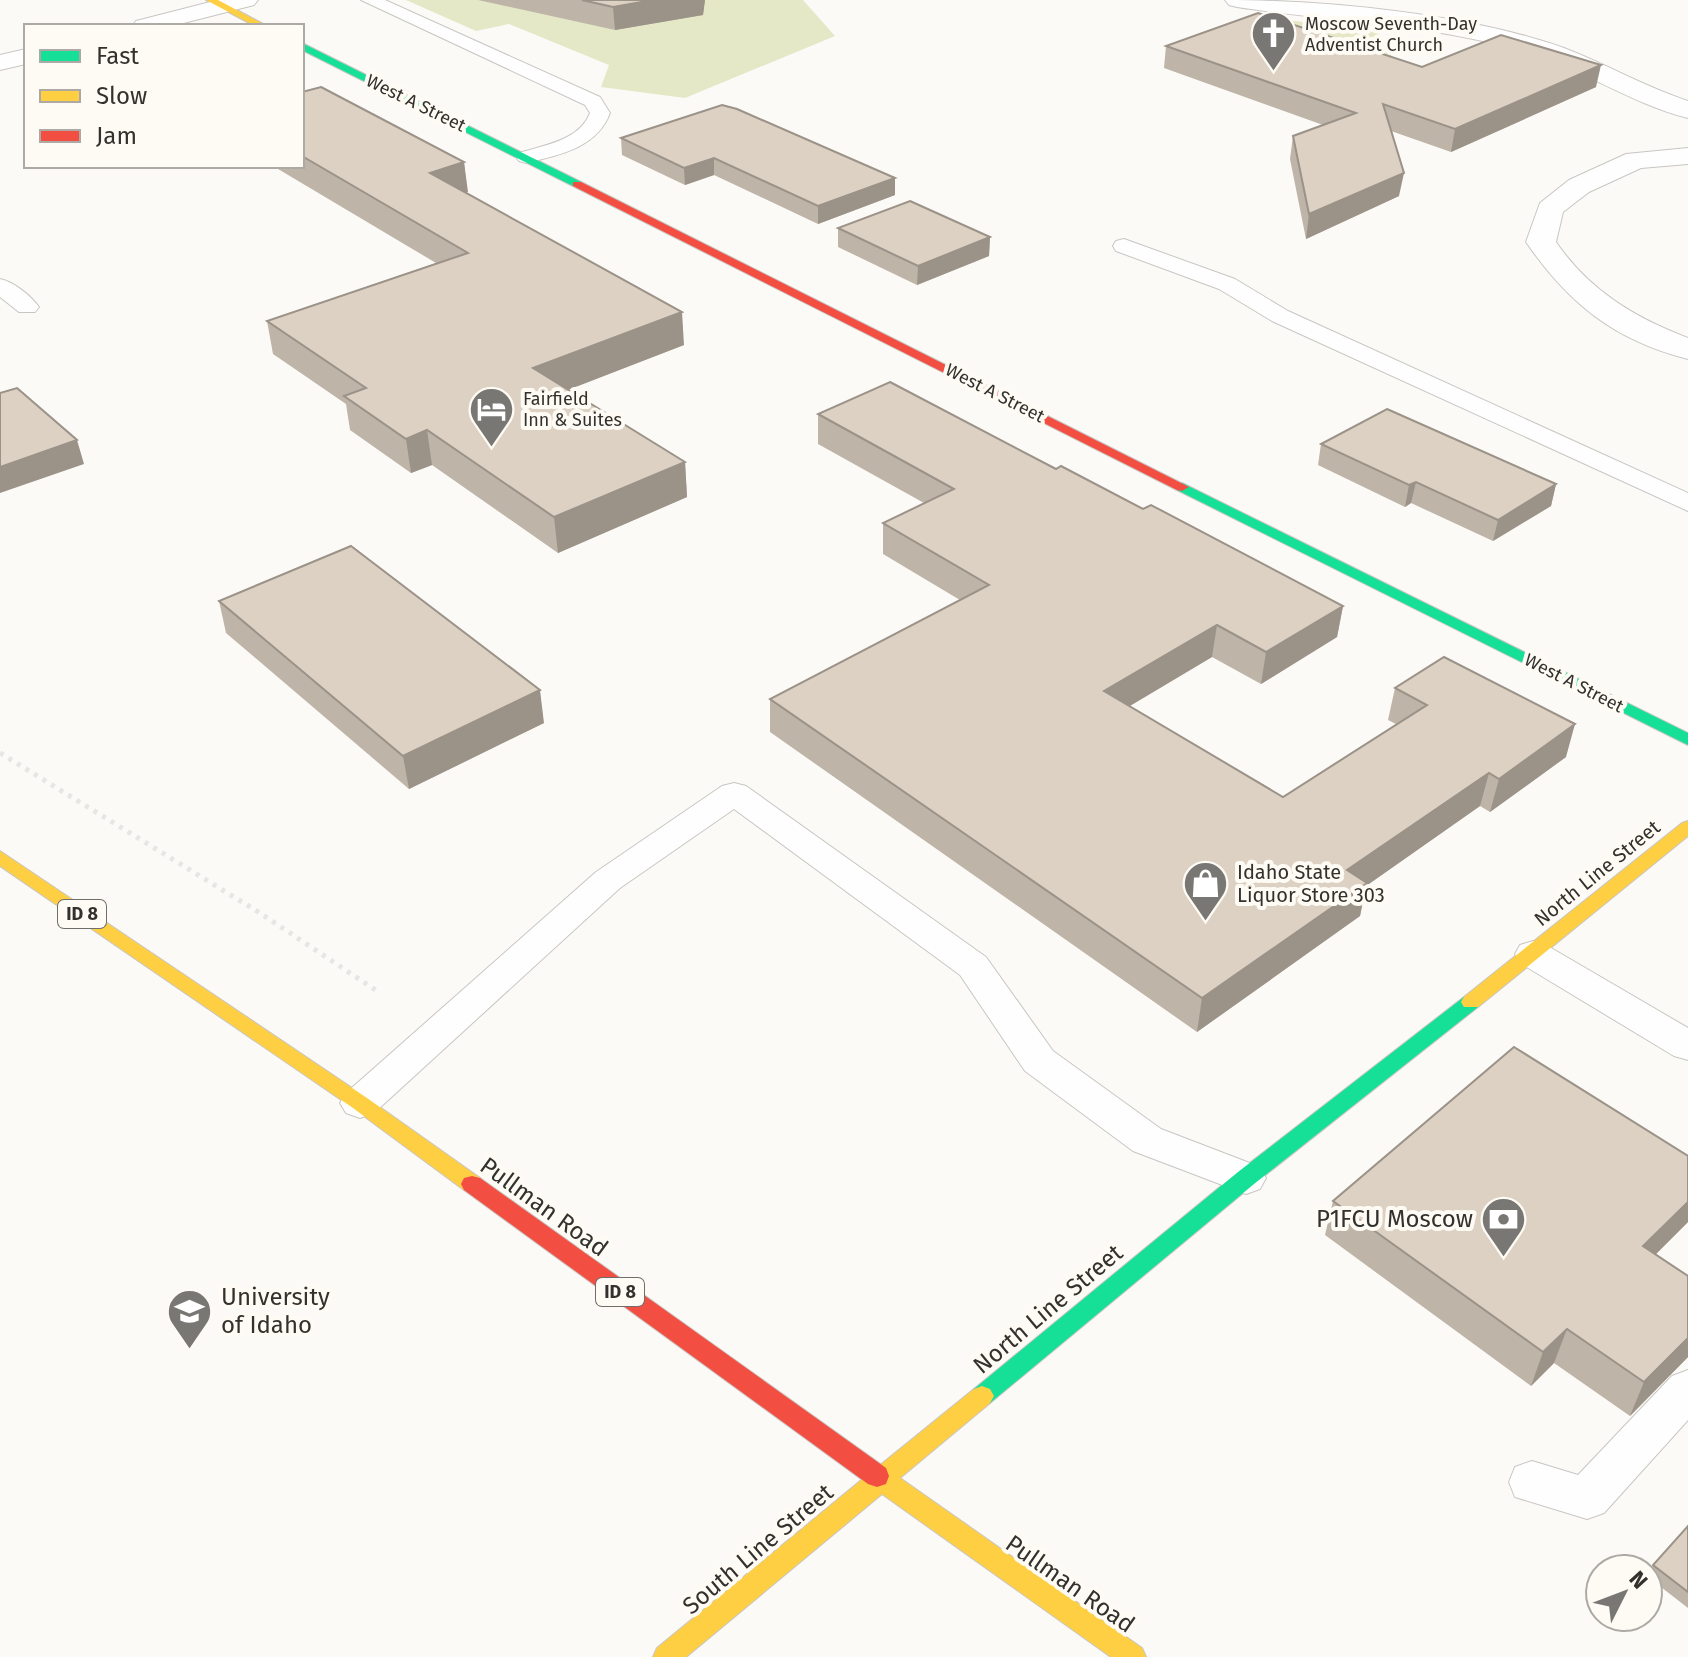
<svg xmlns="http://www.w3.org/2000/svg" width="1688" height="1657" font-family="'Fira Sans',sans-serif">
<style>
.green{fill:#e5e8c6}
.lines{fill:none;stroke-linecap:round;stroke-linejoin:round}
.lane-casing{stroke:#c8c6c3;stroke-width:2}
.street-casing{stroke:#c8c6c3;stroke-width:2}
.fast-casing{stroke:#c8c6c3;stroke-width:2}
.slow-casing{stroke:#c8c6c3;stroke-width:2}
.jam-casing{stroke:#c8c6c3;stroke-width:2}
.path{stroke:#e6e6e4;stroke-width:5;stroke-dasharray:4 6;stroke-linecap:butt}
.lane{fill:#fffefe;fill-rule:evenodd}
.street{fill:#fffefe;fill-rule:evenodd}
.fast{fill:#16e098;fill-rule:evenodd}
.slow{fill:#ffcf43;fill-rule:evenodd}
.jam{fill:#f24e42;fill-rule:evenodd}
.wall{fill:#beb4a8}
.shaded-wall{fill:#9b9288}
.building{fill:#ddd1c3;stroke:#9b9288;stroke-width:2}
.labels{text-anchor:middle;stroke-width:8;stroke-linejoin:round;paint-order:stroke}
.far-poi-label{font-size:18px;fill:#33312d;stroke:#fefbf5;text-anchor:start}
.far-street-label{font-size:18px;fill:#33312d;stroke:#fefbf5}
.shield{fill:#fefbf5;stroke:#706e69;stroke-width:2}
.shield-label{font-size:18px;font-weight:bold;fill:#33312d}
.poi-label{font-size:20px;fill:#33312d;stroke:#fefbf5;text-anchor:start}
.street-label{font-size:20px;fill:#33312d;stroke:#fefbf5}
.near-street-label{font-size:24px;fill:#33312d;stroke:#fefbf5}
.near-poi-label{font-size:24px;fill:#33312d;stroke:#fefbf5;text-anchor:end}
</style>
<rect width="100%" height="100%" fill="#fcfaf7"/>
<g class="green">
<polygon points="406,0 803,0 835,36 685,98 601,87 609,65 509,24 476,31"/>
<polygon points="1255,15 1379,33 1390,51 1395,70"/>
</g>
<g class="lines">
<defs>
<g id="lane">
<path d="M361 0H385L600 97 610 113C597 148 559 155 526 163L519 161 516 157 519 153C544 145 579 141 590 113L585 105Z"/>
<polygon points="1124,239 1235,279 1288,311 1688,493 1688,511 1272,321 1219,289 1116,251 1113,246 1116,241"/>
<path d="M0 279C14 282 30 295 39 307L35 312H19L0 297Z"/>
<polygon points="734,783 746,786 986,957 1053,1051 1161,1129 1260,1167 1266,1178 1260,1189 1246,1194 1133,1151 1025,1071 960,975 734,809 620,888 374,1113 360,1118 346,1113 340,1103 346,1093 596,872 722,786"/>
<polygon points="1533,941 1546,945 1688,1028 1688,1060 1674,1056 1520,963 1515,954 1520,945"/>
<polygon points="1688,1370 1688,1420 1604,1513 1587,1519 1515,1497 1509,1482 1515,1467 1532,1461 1578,1475 1672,1376"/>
</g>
<g id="street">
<polygon points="218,0 258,0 254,5 172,26 132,26 136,21"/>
<path d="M1225 0C1327 0 1468 14 1564 48 1606 64 1645 87 1688 101V118C1632 104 1584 70 1529 53 1435 24 1333 22 1237 7L1229 5Z"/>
<polygon points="26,49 26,64 0,70 0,55"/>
<path d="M1688 148V164L1641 168 1589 192 1563 212 1556 242C1589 290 1633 317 1688 338V359C1614 340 1569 304 1526 242L1540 203 1569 180 1626 154Z"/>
</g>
<g id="fast">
<polygon points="302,43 581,182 583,184 573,186 302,50"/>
<polygon points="1182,483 1688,733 1688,745 1177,490 1175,487"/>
<polygon points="1471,995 1478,997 1481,1002 1478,1007 1254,1184 990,1403 982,1406 974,1403 970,1396 974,1389 1238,1172 1464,997"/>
</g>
<g id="slow">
<polygon points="206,0 218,0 267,26 255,26"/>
<polygon points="1688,821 1688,836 1478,1007 1464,1007 1461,1002 1464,997 1682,823"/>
<polygon points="0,851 367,1098 480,1178 483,1184 480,1190 472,1192 464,1190 353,1108 0,866"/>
<polygon points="982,1386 990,1389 994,1396 990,1403 900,1478 1142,1648 1146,1657 1111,1657 882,1494 686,1657 653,1657 657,1648 865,1477 868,1468 879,1466 974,1389"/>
</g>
<g id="jam">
<polygon points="573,182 581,182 1189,487 1182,491 1177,490 573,186"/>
<polygon points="472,1176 480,1178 886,1468 889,1476 886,1484 877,1487 868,1484 464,1190 461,1184 464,1178"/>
</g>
</defs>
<use href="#lane" class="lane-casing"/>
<use href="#street" class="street-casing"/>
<use href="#fast" class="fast-casing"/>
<use href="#slow" class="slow-casing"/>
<use href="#jam" class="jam-casing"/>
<polyline class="path" points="0,753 260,913 377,991"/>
<use href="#lane" class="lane"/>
<use href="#street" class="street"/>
<use href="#fast" class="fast"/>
<use href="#slow" class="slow"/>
<use href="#jam" class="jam"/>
</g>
<g class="wall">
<polygon points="478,0 705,0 703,15 615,30"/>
<polygon points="1166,46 1422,67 1596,87 1451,152 1391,131 1399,196 1306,239 1290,159 1293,136 1323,125 1164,68"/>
<polygon points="302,92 464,162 467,193 684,345 568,389 685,462 687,497 558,553 432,465 411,473 350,430 346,404 273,354 267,321 436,263 273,166 302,166"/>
<polygon points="621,138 895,195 818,224 714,175 685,185 622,155"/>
<polygon points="838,228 990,237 989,256 917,285 838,247"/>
<polygon points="818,414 1056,469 1143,509 1343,606 1337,637 1261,684 1212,657 1130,706 1283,797 1396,724 1388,720 1395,688 1566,757 1490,812 1480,806 1366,886 1360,916 1197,1032 770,732 770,699 960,600 883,554 883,523 924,503 818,444"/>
<polygon points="1321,444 1556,484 1551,506 1493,541 1411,503 1405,507 1318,465"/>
<polygon points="219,601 544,723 409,789 226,633"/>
<polygon points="1688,1156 1688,1222 1656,1254 1688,1276 1688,1357 1630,1416 1554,1363 1531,1386 1325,1235 1333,1201"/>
<polygon points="1688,1526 1688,1608 1648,1577 1653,1565"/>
</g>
<g class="shaded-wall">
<polygon points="653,0 705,0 703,15 615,30 613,7"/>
<polygon points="1601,65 1596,87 1451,152 1455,129"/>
<polygon points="714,158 714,175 685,185 684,168"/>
<polygon points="464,162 468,192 434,203 430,173"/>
<polygon points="1404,173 1399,196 1306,239 1309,214"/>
<polygon points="895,178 895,195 818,224 818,206"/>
<polygon points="990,237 989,256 917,285 918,266"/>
<polygon points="682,312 684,345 537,402 533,368"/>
<polygon points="427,430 432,465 411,473 406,439"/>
<polygon points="77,440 84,464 0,493 0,467"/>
<polygon points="685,462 687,497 558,553 554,517"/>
<polygon points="1416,482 1411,503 1405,507 1409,485"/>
<polygon points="1556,484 1551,506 1493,541 1498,520"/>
<polygon points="1343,606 1337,637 1261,684 1266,652"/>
<polygon points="1217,625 1212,657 1101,723 1104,691"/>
<polygon points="540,690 544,723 409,789 403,756"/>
<polygon points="1575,724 1566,757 1490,812 1499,779"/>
<polygon points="1489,773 1480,806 1366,886 1360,916 1197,1032 1202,998 1347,870"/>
<polygon points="1688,1202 1688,1222 1630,1280 1643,1246"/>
<polygon points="1567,1329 1554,1363 1531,1386 1543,1352"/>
<polygon points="1688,1338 1688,1357 1630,1416 1644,1382"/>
</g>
<g class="building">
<polygon points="582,0 653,0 613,7"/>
<polygon points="1258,13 1422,67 1501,35 1601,65 1455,129 1383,104 1404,173 1309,214 1293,136 1356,113 1166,46"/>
<polygon points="321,87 464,162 430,173 682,312 533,368 685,462 554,517 427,430 406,439 344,396 366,388 267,321 468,253 302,156 302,92"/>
<polygon points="722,105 737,109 895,178 818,206 714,158 684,168 621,138"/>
<polygon points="910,201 990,237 918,266 838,228"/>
<polygon points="890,382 1056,469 1061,466 1143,509 1151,505 1343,606 1266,652 1217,625 1104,691 1283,797 1427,705 1395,688 1444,657 1575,724 1499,779 1489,773 1347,870 1367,883 1202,998 770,699 989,585 883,523 954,489 818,414"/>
<polygon points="17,388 77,440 0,467 0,393"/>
<polygon points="1387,409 1556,484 1498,520 1416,482 1409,485 1321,444"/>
<polygon points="351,546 540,690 403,756 219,601"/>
<polygon points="1514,1047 1688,1156 1688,1202 1643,1246 1688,1276 1688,1338 1644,1382 1567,1329 1543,1352 1333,1201"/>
<polygon points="1688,1526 1688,1592 1653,1565"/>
</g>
<defs>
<symbol id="church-pin" viewBox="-11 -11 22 30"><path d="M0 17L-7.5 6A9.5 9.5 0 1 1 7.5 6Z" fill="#797774" stroke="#fefbf5"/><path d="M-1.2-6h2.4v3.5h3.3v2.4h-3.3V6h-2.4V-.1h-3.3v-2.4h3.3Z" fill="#fff"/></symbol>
<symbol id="hotel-pin" viewBox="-11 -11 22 30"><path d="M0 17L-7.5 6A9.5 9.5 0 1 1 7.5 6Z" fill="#797774" stroke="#fefbf5"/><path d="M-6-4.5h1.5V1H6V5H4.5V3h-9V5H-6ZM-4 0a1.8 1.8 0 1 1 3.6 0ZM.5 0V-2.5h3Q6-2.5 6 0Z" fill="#fff"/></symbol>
<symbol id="shop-pin" viewBox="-11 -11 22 30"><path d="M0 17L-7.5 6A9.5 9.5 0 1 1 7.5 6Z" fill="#797774" stroke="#fefbf5"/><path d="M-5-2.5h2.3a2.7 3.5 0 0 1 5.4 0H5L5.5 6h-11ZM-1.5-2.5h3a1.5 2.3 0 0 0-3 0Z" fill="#fff"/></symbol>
<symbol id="bank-pin" viewBox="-11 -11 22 30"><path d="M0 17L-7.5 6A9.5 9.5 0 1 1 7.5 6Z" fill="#797774" stroke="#fefbf5"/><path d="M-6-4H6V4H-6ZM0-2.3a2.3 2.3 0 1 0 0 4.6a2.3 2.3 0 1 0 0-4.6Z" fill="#fff"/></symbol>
<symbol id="university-pin" viewBox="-11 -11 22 30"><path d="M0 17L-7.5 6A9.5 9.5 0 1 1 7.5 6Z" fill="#797774" stroke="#fefbf5"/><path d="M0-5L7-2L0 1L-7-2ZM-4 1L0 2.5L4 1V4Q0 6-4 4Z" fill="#fff"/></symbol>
</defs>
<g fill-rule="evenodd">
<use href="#church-pin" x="1248" y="8" width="51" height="69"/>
<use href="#hotel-pin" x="466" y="384" width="51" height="69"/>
<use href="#shop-pin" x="1180" y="858" width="51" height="69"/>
<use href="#bank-pin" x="1478" y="1194" width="51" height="69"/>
<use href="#university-pin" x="164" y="1286" width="51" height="69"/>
</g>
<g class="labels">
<g class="far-poi-label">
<text x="1305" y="30">Moscow Seventh-Day<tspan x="1305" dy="21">Adventist Church</tspan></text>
<text x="523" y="405">Fairfield<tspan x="523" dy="21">Inn &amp; Suites</tspan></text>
</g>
<g class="far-street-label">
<text transform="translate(416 103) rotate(26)" y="6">West A Street</text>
<text transform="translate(995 393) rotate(27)" y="6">West A Street</text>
<text transform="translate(1574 683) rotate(27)" y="6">West A Street</text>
</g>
<g class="shield">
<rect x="58" y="900" width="48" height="28" rx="6"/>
<rect x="596" y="1278" width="48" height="28" rx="6"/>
</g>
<g class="shield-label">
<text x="82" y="920">ID 8</text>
<text x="620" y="1298">ID 8</text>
</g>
<g class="poi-label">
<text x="1237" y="879">Idaho State<tspan x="1237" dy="23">Liquor Store 303</tspan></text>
</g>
<g class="street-label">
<text transform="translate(1597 873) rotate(-39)" y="7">North Line Street</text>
</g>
<g class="near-street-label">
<text transform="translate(544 1207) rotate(36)" y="8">Pullman Road</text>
<text transform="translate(1048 1309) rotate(-40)" y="8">North Line Street</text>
<text transform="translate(758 1549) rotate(-40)" y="8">South Line Street</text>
<text transform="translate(1070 1584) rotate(35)" y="8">Pullman Road</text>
</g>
<g class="near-poi-label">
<text x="1473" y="1227">P1FCU Moscow</text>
<text x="221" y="1305" text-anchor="start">University<tspan x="221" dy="28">of Idaho</tspan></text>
</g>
</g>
<rect x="24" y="24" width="280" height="144" fill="#fefbf5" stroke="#adaaa5" stroke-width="2"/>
<rect x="40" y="50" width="40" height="12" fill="#16e098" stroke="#adaaa5" stroke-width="2"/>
<text x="96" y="64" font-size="24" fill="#33312d">Fast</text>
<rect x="40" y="90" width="40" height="12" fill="#ffcf43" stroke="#adaaa5" stroke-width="2"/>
<text x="96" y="104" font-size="24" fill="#33312d">Slow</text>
<rect x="40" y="130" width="40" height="12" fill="#f24e42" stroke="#adaaa5" stroke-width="2"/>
<text x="96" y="144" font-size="24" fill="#33312d">Jam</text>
<g transform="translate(1624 1593) rotate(48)"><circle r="38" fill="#fefbf5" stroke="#adaaa5" stroke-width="2"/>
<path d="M0-6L14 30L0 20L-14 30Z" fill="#797774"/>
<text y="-12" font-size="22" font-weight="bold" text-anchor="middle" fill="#33312d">N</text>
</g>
</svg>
